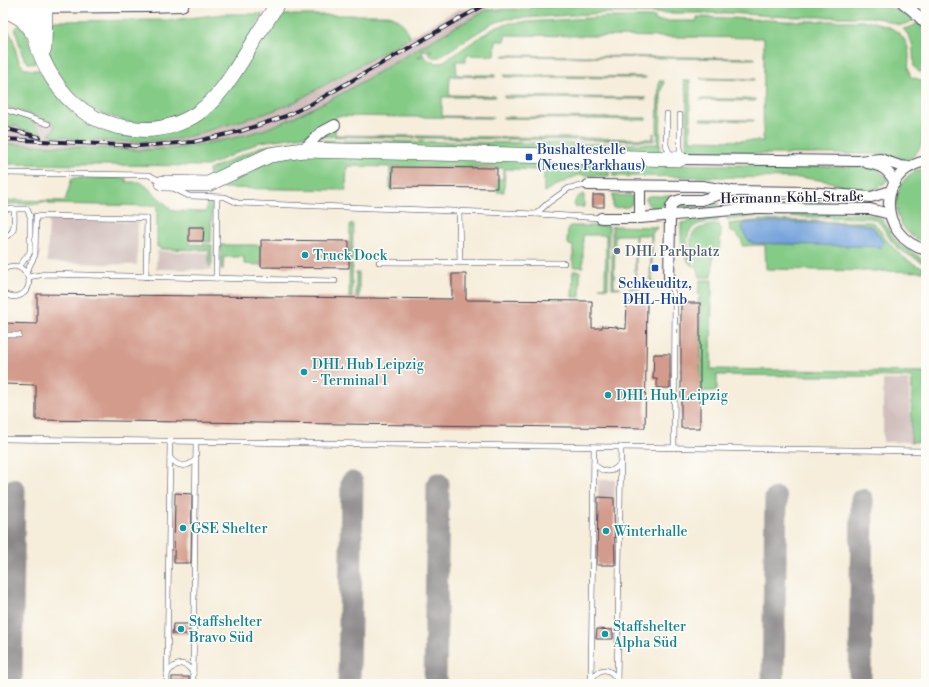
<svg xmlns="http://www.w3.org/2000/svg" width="929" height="687" font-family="'Libre Bodoni',serif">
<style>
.industrial{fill:#d1bfbd}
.green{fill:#84cb86;stroke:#537660}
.water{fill:#72a0da;stroke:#4a618a}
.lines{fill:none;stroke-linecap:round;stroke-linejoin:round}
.taxiway{stroke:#8c888a;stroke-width:23}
.building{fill:#d39b8c}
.lane-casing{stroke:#424053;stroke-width:6}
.street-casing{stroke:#424053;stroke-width:12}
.secondary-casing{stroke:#424053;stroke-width:16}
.primary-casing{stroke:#424053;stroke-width:18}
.lane{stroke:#fff;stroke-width:5}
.street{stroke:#fff;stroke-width:10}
.secondary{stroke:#fff;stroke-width:15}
.primary{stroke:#fff;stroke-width:16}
.rail-casing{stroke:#22223b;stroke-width:4}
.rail{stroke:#fdfcf7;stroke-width:2.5;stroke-dasharray:8;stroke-linecap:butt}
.transit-dot{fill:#1a4fb4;stroke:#fdfcf7;stroke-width:1.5}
.service-dot{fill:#5c6f8a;stroke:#fdfcf7;stroke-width:1.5}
.culture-dot{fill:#0f9aa8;stroke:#fdfcf7;stroke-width:1.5}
.labels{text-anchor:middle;stroke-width:3;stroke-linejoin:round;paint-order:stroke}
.transit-label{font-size:14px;fill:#164399;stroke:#fdfcf7;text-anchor:start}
.street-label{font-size:14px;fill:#22223b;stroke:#fdfcf7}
.service-label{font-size:14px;fill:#4e5e75;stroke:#fdfcf7;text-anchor:start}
.culture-label{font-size:14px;fill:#0d838f;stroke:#fdfcf7;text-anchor:start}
</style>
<rect width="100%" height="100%" fill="#fdfcf7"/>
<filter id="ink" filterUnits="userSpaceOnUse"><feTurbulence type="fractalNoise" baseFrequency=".025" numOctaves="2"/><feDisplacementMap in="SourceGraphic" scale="8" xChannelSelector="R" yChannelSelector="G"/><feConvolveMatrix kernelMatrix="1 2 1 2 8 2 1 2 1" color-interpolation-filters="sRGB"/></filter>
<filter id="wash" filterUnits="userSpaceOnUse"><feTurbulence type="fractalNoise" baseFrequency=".012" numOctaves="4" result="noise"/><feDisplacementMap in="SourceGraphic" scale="16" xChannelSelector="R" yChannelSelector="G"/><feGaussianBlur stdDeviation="0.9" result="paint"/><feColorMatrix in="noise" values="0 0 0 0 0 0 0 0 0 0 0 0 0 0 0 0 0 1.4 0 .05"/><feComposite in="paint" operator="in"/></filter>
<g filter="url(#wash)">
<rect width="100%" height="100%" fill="#f6edda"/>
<g class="industrial">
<polygon points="516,8 516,10 496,10 479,18 296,120 183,158 3,155 3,103 94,134 180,139 237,123 291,104 339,78 458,9"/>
<polygon points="49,220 138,222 137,265 47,262"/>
<polygon points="157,251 212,253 212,270 156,269"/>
<polygon points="883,380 909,380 911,442 883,442"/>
<polygon points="598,480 615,480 614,498 598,497"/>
</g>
<g class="green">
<path d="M848 3C871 5 897 5 915 19 901 29 897 24 882 19 878 18 873 18 869 17H786L730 13H606L507 19 491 24 439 57C433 58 431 57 428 53L432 50 428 51 423 50 422 55 418 57V58L424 55C428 62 434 63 441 63L494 28 510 23 606 17H655V21H697V17L731 18 786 21H869C888 25 908 32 909 55 909 63 907 69 911 77L921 80 924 86C924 101 926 135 920 148 917 153 910 160 904 161 897 161 890 157 883 154H693L688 151 686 146 687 95 683 81H690V140L763 141 764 38 505 35V41H496L495 56 466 55V61H456L457 75H495V77L450 76 449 95 495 96V97H442V116L494 117V118L336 116 335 135 415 136V138L304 136 260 142 208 166 3 164V143L12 144 139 150 181 148 234 138 263 130 288 120 341 94 457 26 487 10 530 9 531 7 659 4Z"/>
<polygon points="223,14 263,14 253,32 217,84 200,101 188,109 175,115 161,120 140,123 127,122 97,112 72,95 51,61 48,48 49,21 172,20"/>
<path d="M280 15H389C401 20 406 25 410 37L291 104 264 114 180 139 127 142 104 141 96 139 93 141 74 139 73 138 52 136 49 134 53 132 55 126 52 122 3 105V27C20 35 11 62 27 69 31 70 36 70 40 70L84 119 178 129 268 30 270 29Z"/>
<path d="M919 22C928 37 925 55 925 72H919L914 67C912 51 916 42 903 29L911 27Z"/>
<path d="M20 24 26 30 36 61 34 64 28 63C20 57 19 39 15 29Z"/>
<polygon points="504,55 755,58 755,59 503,56"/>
<polygon points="504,75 646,77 646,78 504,77"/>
<polygon points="701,78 755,79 755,80 700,79"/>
<polygon points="659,81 664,81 661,95 660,158 666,164 870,167 874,167 887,177 887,181 879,187 871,191 856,191 827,181 804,178 613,176 613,144 658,144 657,125"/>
<polygon points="504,96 646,98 646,99 504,98"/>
<polygon points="700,99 755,99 755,101 700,100"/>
<polygon points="3,109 30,119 44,135 32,132 31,131 21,130 19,127 13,125 10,127 3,125"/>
<polygon points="503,117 646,118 646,120 503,118"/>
<polygon points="700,119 754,120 754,121 700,120"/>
<polygon points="653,133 654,133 654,141 578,140 578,138 653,139"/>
<polygon points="417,136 498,137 498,139 417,138"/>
<polygon points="499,137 576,138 576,140 499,139"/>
<polygon points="304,140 610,144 609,176 578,175 544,192 544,170 505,169 504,192 497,192 497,179 503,179 503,168 393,167 392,191 390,190 390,167 347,166 346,190 213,188 212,193 208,193 209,170 260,147"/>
<path d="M926 168V242C887 234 886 174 926 168Z"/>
<polygon points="72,178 126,178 126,182 140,182 146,186 173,211 206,212 207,199 212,199 211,242 203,242 203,227 189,227 189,244 212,245 212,265 209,266 209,250 160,249 160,247 157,247 157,204 155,204 154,206 49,204 49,202 40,202 39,204 10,204 3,205 3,202 14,200 65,201"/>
<path d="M584 194V207H576L574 205C575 199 578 196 584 194Z"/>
<polygon points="613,195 632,196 633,199 632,204 628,207 613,208"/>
<path d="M649 196H673C667 199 665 206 660 208 653 211 646 205 646 198Z"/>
<polygon points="750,201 867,203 867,206 725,207 725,203"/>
<polygon points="681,203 719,203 719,207 682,207 680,205"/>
<path d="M746 213H866C869 215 874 215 878 217 887 222 890 236 899 244 907 251 918 254 925 262L923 263C913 257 901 252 893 243 885 234 883 221 870 218L760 216 727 220 729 215Z"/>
<path d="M717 217 719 221C713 222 706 223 699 224 680 231 689 253 693 267 680 255 681 240 681 223Z"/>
<path d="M760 220 871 222C879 225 880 232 885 238 893 249 912 267 926 268V272L766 269 765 245 742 246V241L735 233 730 231 729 224Z"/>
<polygon points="352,223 353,224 352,298 349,298 350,224"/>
<path d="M719 224 721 234 719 250 713 251 712 277H700C696 263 681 236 700 228 706 226 713 225 719 224Z"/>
<polygon points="570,226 609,226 608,288 599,287 605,287 606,235 583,235 583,267 573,267 573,246 569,245 567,241 568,229"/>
<polygon points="612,226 656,227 658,228 654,230 652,235 652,278 657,289 652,289 652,287 650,287 651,235 636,235 636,287 642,287 640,289 630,289 629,287 635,287 635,235 615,235 614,287 621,287 619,288 612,288"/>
<polygon points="221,245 261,245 261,265 244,264 244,257 224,257 223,270 221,270"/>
<polygon points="573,271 580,271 580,297 572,297"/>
<rect x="356" y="273" width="3" height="25"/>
<polygon points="700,280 712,280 711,369 926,372 926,442 911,442 912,377 717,375 717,391 700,391 701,304 700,303 698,303 698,299 700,299 700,294 698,294"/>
</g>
<polygon class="water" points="772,222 861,224 873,227 884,243 881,247 752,243 747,239 742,228 743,223"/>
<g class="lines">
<g class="taxiway">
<polyline points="11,684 14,490"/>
<polyline points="349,684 352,483"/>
<polyline points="435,684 438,484"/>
<polyline points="773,684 776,499"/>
<polyline points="860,684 862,500"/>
</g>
</g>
<g id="blocks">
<g class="building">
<polygon points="393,167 497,168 497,188 392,187"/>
<rect x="593" y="195" width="11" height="12"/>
<polygon points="189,227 204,227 203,241 189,241"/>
<polygon points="261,240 349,241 349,268 261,267"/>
<polygon points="452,274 466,274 466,300 592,301 592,328 602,328 602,326 617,327 617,328 626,329 627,302 647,302 645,428 36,420 36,385 3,384 3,323 37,324 37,294 452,299"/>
<rect x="681" y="303" width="19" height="125"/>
<polygon points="654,354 670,354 670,388 657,388 657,379 653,379"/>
<polygon points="175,493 192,494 191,563 174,563"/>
<polygon points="598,497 614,498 615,565 597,565"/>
<polygon points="173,624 189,624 189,634 172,634"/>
<polygon points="597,629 613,630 613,639 596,639"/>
<rect x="172" y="677" width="17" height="7"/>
</g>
</g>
</g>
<g filter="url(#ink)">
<use href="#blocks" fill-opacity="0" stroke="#424053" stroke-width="1"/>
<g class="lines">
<defs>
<g id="lane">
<polyline points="3,109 48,124"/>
<polyline points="667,114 666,145 670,155 671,156"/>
<polyline points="680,158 680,115"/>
<polyline points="3,173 149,175 162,182"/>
<polyline points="173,188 189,196 225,197 238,203 536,214 548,203 569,188 588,185"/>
<polyline points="3,209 27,209 30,216 30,252 19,267"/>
<polyline points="459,211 460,262"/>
<polyline points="536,214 601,218"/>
<path d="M3 236C17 237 14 219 14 209"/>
<polyline points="379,262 564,263"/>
<path d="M3 270C21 256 40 284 21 295 15 298 9 297 3 293"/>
<polyline points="26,273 35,255 36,216 147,218 146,277"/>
<polyline points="28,277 46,274 335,281"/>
<polyline points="216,278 217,197"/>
<polyline points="669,282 675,299 674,448"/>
<polyline points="3,335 19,335"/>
<polyline points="3,439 926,451"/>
<path d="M170 458C179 468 187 468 196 459"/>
<path d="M594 464C603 473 612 474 620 464"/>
<path d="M167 674C175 662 185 660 193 673"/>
<path d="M591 679C600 668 608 666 617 679"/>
<polyline points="167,684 170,442"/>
<polyline points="193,684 196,442"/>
<polyline points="591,684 594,447"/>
<polyline points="617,684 621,447"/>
</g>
<g id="street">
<polyline points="903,3 913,11 926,24"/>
<polyline points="303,150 320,133 335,125"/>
<polyline points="680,159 858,161 880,159 900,166 910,167"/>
<path d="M926 161C876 170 877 237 926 250"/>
<path d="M867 163C881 165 889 170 895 183"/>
<polyline points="588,185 702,186 732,191 807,192 871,197 891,191"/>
<polyline points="601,218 640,218 756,208 870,209 890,214"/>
<polyline points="640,218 640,186"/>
<polyline points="669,282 670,216 671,207 674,202 680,200 701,200 728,192"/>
</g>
<g id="secondary">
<path d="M31 3C33 66 70 125 137 129 158 131 180 125 198 113 219 98 232 76 245 55 256 37 267 20 278 3"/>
<polyline points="3,8 22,19 34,34"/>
<polyline points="44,49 45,3"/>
<polyline points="163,183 208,184 270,155 303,150 680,159"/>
</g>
<polyline id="primary" points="3,5 147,4 181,3"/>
</defs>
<use href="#lane" class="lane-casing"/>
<use href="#street" class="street-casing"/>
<use href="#secondary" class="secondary-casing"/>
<use href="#primary" class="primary-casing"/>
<use href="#lane" class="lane"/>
<use href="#street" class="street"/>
<use href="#secondary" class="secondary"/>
<use href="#primary" class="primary"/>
<defs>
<g id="rail">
<polyline points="3,128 39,137"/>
<polyline points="3,139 139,146 193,142 241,131 286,116 313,103 457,20 489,3"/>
</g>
</defs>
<use href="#rail" class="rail-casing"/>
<use href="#rail" class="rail"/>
</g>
</g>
<g class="transit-dot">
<rect x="525" y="153" width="8" height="8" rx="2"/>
<rect x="651" y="264" width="8" height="8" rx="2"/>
</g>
<circle class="service-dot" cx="617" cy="251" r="4"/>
<g class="culture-dot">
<circle cx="305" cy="255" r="4"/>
<circle cx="304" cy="372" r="4"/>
<circle cx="608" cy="395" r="4"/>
<circle cx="183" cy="528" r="4"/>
<circle cx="606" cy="531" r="4"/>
<circle cx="181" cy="629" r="4"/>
<circle cx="605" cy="634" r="4"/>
</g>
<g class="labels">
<g class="transit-label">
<text x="537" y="154">Bushaltestelle<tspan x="537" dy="16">(Neues Parkhaus)</tspan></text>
<text x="655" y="288" text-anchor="middle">Schkeuditz,<tspan x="655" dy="16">DHL-Hub</tspan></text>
</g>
<g class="street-label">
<text transform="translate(792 197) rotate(-1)" y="5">Hermann-Köhl-Straße</text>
</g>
<g class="service-label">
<text x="625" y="256">DHL Parkplatz</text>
</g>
<g class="culture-label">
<text x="313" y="260">Truck Dock</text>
<text x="312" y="369">DHL Hub Leipzig<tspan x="312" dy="16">- Terminal 1</tspan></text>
<text x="616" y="400">DHL Hub Leipzig</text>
<text x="191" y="533">GSE Shelter</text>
<text x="614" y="536">Winterhalle</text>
<text x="189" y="626">Staffshelter<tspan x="189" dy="16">Bravo Süd</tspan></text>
<text x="613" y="631">Staffshelter<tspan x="613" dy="16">Alpha Süd</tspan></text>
</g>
</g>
<rect width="929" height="687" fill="none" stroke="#fdfcf7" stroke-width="16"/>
</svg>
